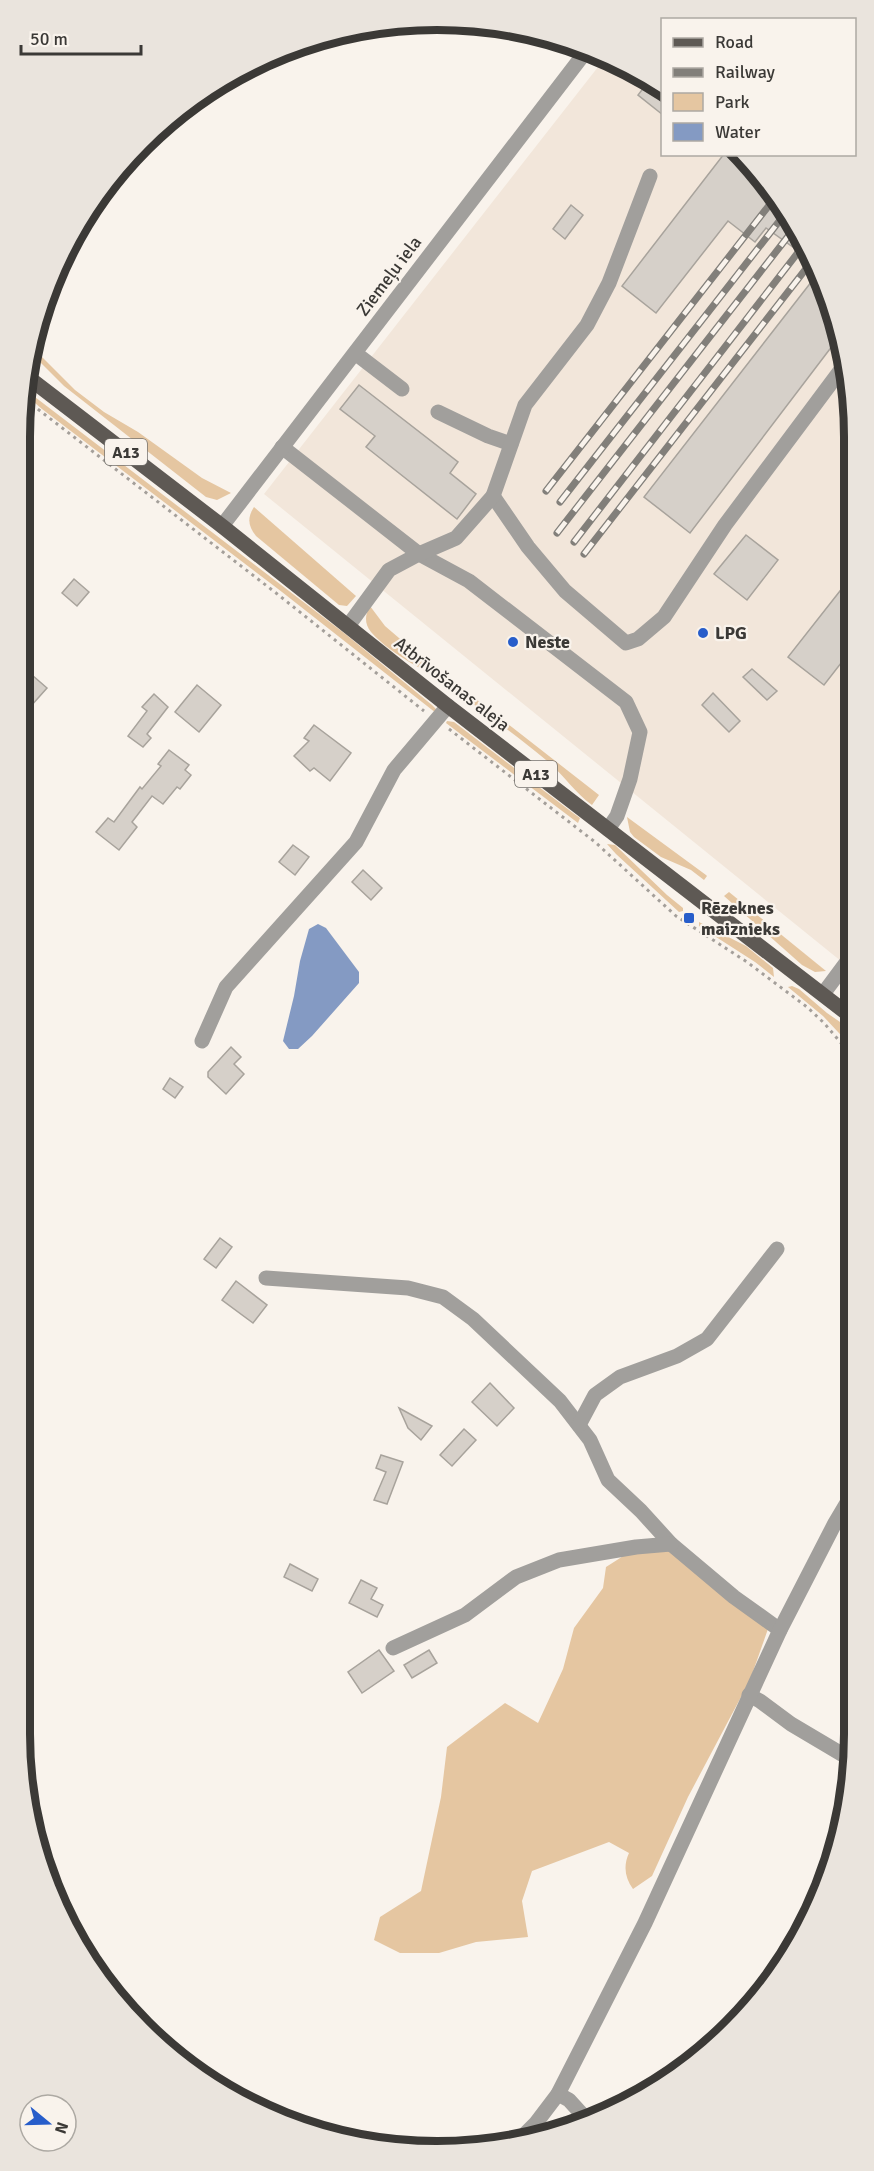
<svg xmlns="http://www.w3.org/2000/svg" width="874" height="2171" font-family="Signika,sans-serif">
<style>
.built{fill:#f2e6da}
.green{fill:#e5c6a1}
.water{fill:#849ac3}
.building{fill:#d6d0c9;stroke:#a8a39c;stroke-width:1.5}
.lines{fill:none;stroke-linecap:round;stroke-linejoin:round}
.path{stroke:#a49f9a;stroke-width:3;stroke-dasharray:3 4.5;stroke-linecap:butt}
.minor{stroke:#a19f9c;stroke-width:15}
.major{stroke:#5e5954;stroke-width:15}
.rail-casing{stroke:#827f7a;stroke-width:7}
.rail{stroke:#f9f3ec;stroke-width:4.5;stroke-dasharray:14;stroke-linecap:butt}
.poi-dot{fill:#275dca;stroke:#f9f3ec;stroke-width:2}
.labels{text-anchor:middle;stroke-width:4.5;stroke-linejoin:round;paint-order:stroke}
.shield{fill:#f9f3ec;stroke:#74716d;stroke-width:1.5}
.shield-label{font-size:16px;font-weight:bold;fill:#3b3936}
.street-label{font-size:18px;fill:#3b3936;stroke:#f9f3ec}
.poi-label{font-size:18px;font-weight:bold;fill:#3b3936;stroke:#f9f3ec;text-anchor:start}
.rim{fill:none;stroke:#3b3936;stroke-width:8}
</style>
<rect width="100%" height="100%" fill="#f9f3ec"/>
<polygon class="built" points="605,58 662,87 662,154 743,155 751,162 823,277 851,382 852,970 264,494"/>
<g class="green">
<polygon points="34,349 75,390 104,412 138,432 202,478 231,493 217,500 206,497 64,386 33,355"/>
<polygon points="28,394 31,394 344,633 432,705 437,710 436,713 282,592 42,409 28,397 26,395"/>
<path d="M254 507 356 596 347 606 339 605 256 536C248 526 247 518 254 507Z"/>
<path d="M370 606 385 626 413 650 599 795 592 805C574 792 563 774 546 760 516 735 485 713 454 690 427 669 394 658 371 632 364 623 365 615 370 606Z"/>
<polygon points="447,721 454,722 573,813 580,818 578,823 446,723"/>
<polygon points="627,817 706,875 707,876 704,880 691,870 661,857 634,837 630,832"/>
<polygon points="607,844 615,845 667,895 683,908 683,911 679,912 616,854"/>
<polygon points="729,892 826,971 815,972 802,965 724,896"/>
<polygon points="699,922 746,946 773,968 774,977 755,962 699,926"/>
<polygon points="792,986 799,989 827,1013 853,1031 853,1048 823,1016 788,987"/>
<path d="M674 1547 769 1626 750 1680 688 1797 652 1876 633 1889C625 1878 623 1866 629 1853L609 1842 532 1871 522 1901 528 1937 476 1942 439 1953H400L374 1940 380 1917 421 1891 441 1797 447 1747 505 1703 538 1723 563 1669 574 1628 603 1588 606 1567 628 1553Z"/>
</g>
<polygon class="water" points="318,924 326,928 359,972 359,983 312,1036 298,1049 289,1049 283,1041 294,996 300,961 309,929"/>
<g class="building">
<polygon points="648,82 663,93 663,115 638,95"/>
<polygon points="724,154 743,154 751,162 814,262 766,228 755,242 728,221 656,313 622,286"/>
<polygon points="571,205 583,215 565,239 553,229"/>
<polygon points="819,272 823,277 839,337 690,533 644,497"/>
<polygon points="359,385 458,462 450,473 476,494 457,519 366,447 375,436 340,409"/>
<polygon points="746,535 778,560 747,600 714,574"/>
<polygon points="851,577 852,649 824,685 788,657"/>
<polygon points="74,579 89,592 77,606 62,593"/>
<polygon points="752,669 777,691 767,700 743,677"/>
<polygon points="32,675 47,688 31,706 20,696 20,690"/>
<polygon points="197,685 221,705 199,732 175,712"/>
<polygon points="713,693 740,721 729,732 702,705"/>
<polygon points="154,694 168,707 147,734 151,738 143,747 128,736 147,711 142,707"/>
<polygon points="314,725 351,753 330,781 314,768 310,771 294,756 309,741 304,738"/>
<polygon points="169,750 189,765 185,770 191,775 180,789 177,787 163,804 152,796 132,822 137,827 119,850 96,832 108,818 114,822 140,787 142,789 161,766 158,764"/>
<polygon points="293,845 309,857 295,875 279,862"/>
<polygon points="363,870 382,888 371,900 352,882"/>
<polygon points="231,1047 241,1057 234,1064 244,1074 226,1094 208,1077 208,1072"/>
<polygon points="170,1078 183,1087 175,1098 163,1089"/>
<polygon points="220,1238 232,1247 216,1268 204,1259"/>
<polygon points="236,1281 267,1305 253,1323 222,1300"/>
<polygon points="490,1383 514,1408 497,1426 472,1402"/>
<polygon points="399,1408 432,1426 421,1440 408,1428"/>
<polygon points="464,1429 476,1440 452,1466 440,1455"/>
<polygon points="381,1455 403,1462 387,1504 374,1500 386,1472 376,1468"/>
<polygon points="290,1564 318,1579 312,1591 284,1577"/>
<polygon points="361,1580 377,1588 371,1599 383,1605 377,1617 349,1603"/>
<polygon points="379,1650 394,1671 362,1693 348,1672"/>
<polygon points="429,1650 437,1663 412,1678 404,1665"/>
</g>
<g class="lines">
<g class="path">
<polyline points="26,400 276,593 424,711"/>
<polyline points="449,729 595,842 676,916 747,962 807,1007 824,1023 847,1050"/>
</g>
<g class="minor">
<polyline points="355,353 402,389"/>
<polyline points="438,412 488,436 511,444"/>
<polyline points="282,447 419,554 469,581 626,702 640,732 630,779 617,816 608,829"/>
<polyline points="493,496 528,547 565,591 626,643 638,639 664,617 725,525 846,363"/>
<polyline points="222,526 587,50"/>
<polyline points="348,626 389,570 419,554 456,538 493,496 525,405 587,325 609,283 650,176"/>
<polyline points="823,994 852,955"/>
<polyline points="202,1041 226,987 356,842 394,770 448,706"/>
<polyline points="266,1278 408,1288 443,1297 473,1319 560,1401 590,1440 608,1480 641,1511 671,1544 734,1597 780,1630"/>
<polyline points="579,1425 595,1395 620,1377 677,1356 707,1339 777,1249"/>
<polyline points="393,1648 465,1615 516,1577 559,1560 636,1547 671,1544"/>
<polyline points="749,1695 760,1701 791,1724 850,1759"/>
<polyline points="558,2094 569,2100 589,2122"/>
<polyline points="516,2143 536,2123 558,2094 645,1923 780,1630 835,1523 854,1491"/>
</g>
<polyline class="major" points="29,378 222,526 448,706 853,1018"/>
<defs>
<g id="rail">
<polyline points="546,491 774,199"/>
<polyline points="560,502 784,215"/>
<polyline points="557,533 793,230"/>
<polyline points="574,542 803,246"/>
<polyline points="584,554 812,261"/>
</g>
</defs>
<use href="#rail" class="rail-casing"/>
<use href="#rail" class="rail"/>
</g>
<g class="poi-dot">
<circle cx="703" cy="633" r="6"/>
<circle cx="513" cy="642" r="6"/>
<rect x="683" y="912" width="12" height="12" rx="3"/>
</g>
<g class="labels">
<g class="shield">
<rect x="105" y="439" width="42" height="26" rx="4.5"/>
<rect x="515" y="761" width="42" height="26" rx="4.5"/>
</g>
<g class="shield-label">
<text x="126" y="458">A13</text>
<text x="536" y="780">A13</text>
</g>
<g class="street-label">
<text transform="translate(389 276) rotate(-53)" y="6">Ziemeļu iela</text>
<text transform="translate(452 684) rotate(38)" y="6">Atbrīvošanas aleja</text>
</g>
<g class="poi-label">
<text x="715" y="639">LPG</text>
<text x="525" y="648">Neste</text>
<text x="701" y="914">Rēzeknes<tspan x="701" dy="21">maiznieks</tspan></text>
</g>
</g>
<path d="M0 0H874V2171H0ZM437 30H437A407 407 0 0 1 844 437V1734A407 407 0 0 1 437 2141H437A407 407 0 0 1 30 1734V437A407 407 0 0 1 437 30Z" fill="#eae4dd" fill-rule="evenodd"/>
<path class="rim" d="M437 30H437A407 407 0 0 1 844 437V1734A407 407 0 0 1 437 2141H437A407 407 0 0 1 30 1734V437A407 407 0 0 1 437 30Z"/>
<rect x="661" y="18" width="195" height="138" fill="#f9f3ec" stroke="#ada9a3" stroke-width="1.5"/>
<rect x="673" y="38" width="30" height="9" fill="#5e5954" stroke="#ada9a3" stroke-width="1.5"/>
<text x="715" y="48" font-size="18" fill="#3b3936">Road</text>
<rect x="673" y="68" width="30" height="9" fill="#827f7a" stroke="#ada9a3" stroke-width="1.5"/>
<text x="715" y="78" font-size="18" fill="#3b3936">Railway</text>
<rect x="673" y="93" width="30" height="18" fill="#e5c6a1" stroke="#ada9a3" stroke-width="1.5"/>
<text x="715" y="108" font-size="18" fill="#3b3936">Park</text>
<rect x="673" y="123" width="30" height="18" fill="#849ac3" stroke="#ada9a3" stroke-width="1.5"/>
<text x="715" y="138" font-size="18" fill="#3b3936">Water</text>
<g transform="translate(48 2123) rotate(109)"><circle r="28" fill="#f9f3ec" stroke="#ada9a3" stroke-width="1.5"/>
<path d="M0-4.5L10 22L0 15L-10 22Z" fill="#275dca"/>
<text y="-9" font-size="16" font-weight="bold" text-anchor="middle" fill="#3b3936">N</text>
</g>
<path d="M21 45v9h120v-9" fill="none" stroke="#3b3936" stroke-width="3"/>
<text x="30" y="45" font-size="18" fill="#3b3936" stroke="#f9f3ec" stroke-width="4.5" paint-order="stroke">50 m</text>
</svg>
